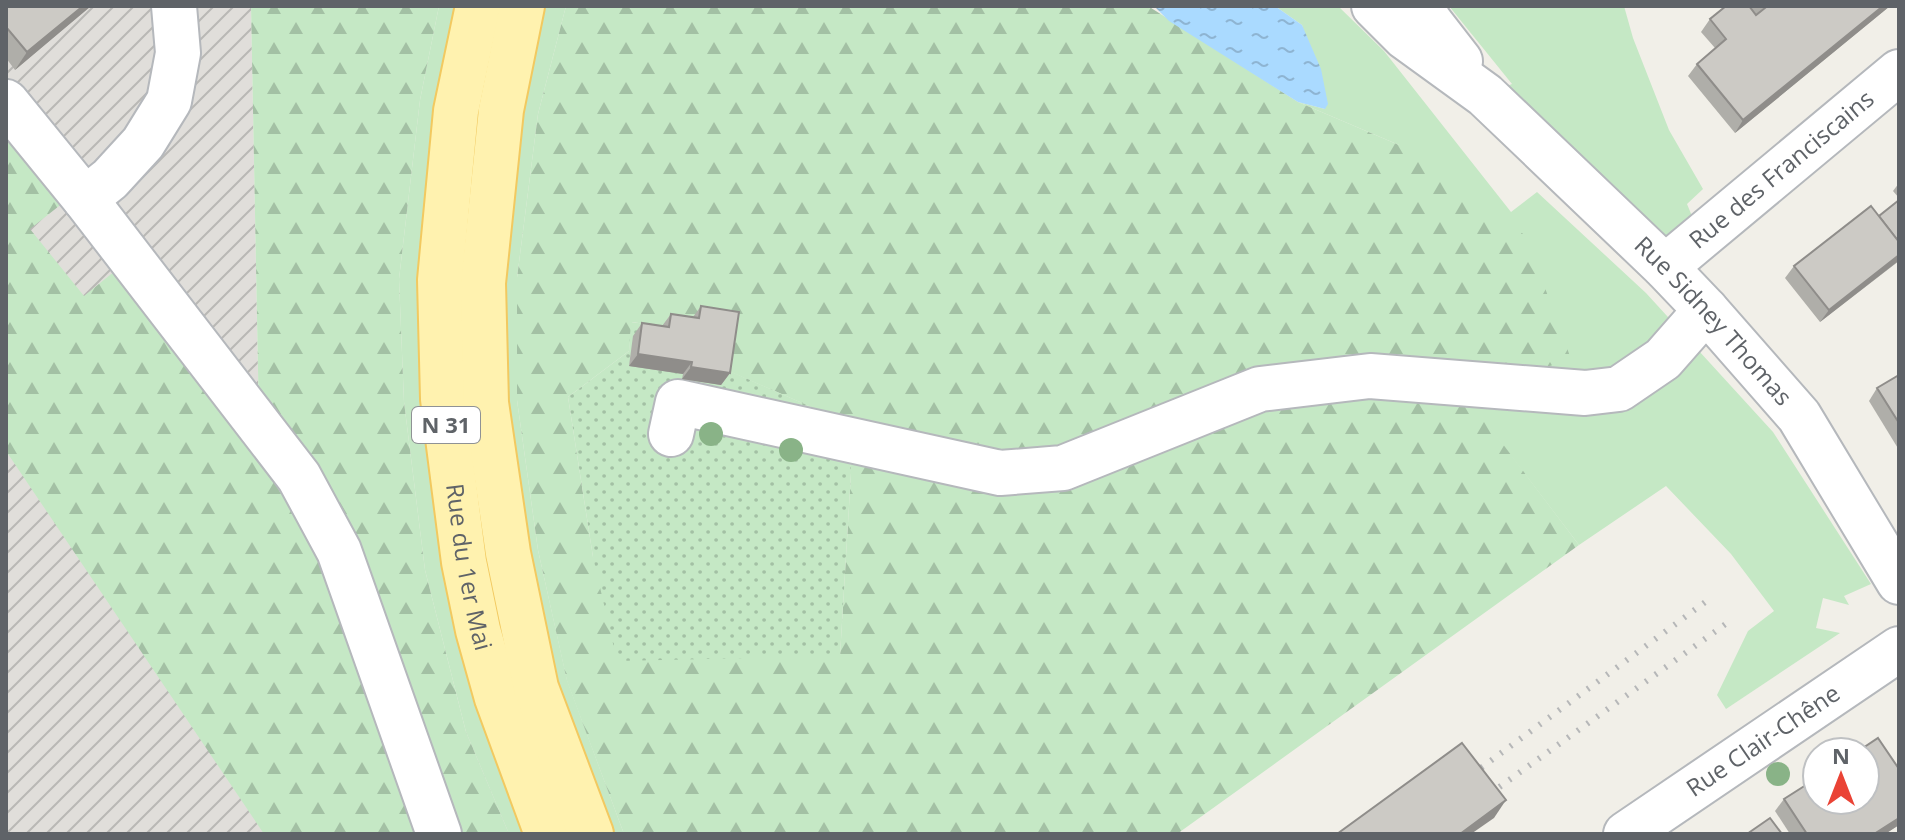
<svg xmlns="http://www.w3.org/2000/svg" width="1905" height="840" font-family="'Open Sans',sans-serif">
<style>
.industrial{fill:url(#industrial-furrows)}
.green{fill:#c5e8c5}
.forest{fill:url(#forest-firs);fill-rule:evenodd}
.park{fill:url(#park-dots)}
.water{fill:url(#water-ripples)}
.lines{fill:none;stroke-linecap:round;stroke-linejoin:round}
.minor-casing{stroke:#b5b8bc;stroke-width:48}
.major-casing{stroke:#f2c960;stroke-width:48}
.minor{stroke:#fff;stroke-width:44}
.major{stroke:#fff2af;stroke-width:44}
.rail{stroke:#b6b7b8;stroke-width:6;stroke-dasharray:2 10;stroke-linecap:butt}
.tree{fill:#89b387}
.wall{fill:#afaea9}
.shaded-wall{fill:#8f8d8a}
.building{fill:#cccac5;stroke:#8f8d8a;stroke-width:2}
.labels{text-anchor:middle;stroke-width:6;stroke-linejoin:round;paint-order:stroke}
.shield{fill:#fff;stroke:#8f9295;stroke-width:2}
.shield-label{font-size:22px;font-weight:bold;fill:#5f6368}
.street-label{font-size:24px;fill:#5f6368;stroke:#fff}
</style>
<defs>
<pattern id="industrial-furrows" width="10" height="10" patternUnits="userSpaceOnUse" patternTransform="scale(2)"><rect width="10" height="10" fill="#e0deda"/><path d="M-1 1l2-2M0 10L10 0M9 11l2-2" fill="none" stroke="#b9b8b5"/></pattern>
<pattern id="forest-firs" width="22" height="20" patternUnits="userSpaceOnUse" patternTransform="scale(2)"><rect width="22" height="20" fill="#c5e8c5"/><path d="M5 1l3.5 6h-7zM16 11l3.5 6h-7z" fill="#a3c0a4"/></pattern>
<pattern id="park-dots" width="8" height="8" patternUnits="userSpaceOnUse" patternTransform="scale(2)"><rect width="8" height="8" fill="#c5e8c5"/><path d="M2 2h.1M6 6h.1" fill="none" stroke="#a3c0a4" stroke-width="1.8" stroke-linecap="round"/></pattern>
<pattern id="water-ripples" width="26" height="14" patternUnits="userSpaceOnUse" patternTransform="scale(2)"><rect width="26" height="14" fill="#aadaff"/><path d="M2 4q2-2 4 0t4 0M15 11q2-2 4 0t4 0" fill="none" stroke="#8eb4d2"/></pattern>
</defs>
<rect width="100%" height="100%" fill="#f1efe8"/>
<polygon class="industrial" points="6,6 251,6 259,424 466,732 509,834 6,834"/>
<g class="green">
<polygon points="439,6 478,6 443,399 547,834 509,834 466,732 425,570 404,402 399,279 420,100"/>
<polygon points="522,6 566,6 538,114 517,278 517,400 538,550 567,680 624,834 591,834 536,688 483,283"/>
<polygon points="1275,6 1338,6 1384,51 1511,212 1537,192 1646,293 1773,432 1871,584 1844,596 1849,605 1823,598 1816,628 1840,633 1726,709 1717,695 1748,631 1774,611 1731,554 1666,486 1579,545 1464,394 1399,145 1298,102 1325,109 1302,25"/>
<polygon points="1449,6 1624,6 1633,38 1669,130 1703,189 1687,204 1701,238 1665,267 1485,95 1512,84"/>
</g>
<g class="forest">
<polygon points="251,6 439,6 420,100 399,279 404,402 425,570 466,732 509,834 264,834 6,451 6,103 78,191 30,229 84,296 131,258 259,422"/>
<path d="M566 6H1148L1298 102 1399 145 1526 236 1571 359 1465 394 1579 545 1177 834H624L567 681 538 550 517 400V278L538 114ZM632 322 691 331 724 369 850 424 851 473 840 656 593 557 568 397 629 351Z"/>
</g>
<polygon class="park" points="631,322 690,330 725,369 850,424 851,473 840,656 617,661 593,557 568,397 629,351"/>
<polygon class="water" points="1154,6 1275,6 1302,25 1321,69 1328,104 1325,109 1298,102 1169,21"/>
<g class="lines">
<defs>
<g id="minor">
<path id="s1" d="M1374 6 1405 37 1485 95 1665 267 1706 310 1799 416 1899 582"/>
<polyline points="1422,6 1429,21 1460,61"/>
<polyline points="6,102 85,199 299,477 339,551 439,834"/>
<polyline points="85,199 110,179 143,143 169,101 178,53 174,6"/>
<path id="s2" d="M1665 267 1899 72"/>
<polyline points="671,434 678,402 1000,473 1063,468 1260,389 1370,376 1585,393 1619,389 1663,359 1706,310"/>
<path id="s3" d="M1626 834 1899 649"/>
</g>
<g id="major">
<path id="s4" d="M478 6 456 111 440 280 443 399 464 562 478 630 497 698 547 834"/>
<polyline points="522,6 501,110 483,283 486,403 508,553 536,688 591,834"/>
</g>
</defs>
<use href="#minor" class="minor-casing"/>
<use href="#major" class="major-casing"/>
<use href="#minor" class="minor"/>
<use href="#major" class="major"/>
<g class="rail">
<polyline points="1462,782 1708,600"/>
<polyline points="1480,801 1727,623"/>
</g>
</g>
<g class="tree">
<circle cx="711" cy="434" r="12"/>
<circle cx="791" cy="450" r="12"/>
<circle cx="1778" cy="774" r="12"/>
</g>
<g class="wall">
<polygon points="6,6 91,6 15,70 6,58"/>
<polygon points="1726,6 1890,6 1735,133 1688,76 1697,64 1715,48 1701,32 1710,19"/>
<polygon points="1899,183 1899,198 1893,191"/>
<polygon points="1899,200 1899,261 1820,322 1785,278 1794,266 1879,216"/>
<polygon points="701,306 730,373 721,385 682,379 683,374 629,366 633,336 642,323 662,326 671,314 693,317"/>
<polygon points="1899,375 1899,450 1869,401 1877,388"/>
<polygon points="1899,769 1899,825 1885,834 1790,834 1775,811 1784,799"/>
</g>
<g class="shaded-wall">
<polygon points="83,6 91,6 15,70 27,52"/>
<polygon points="1883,6 1890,6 1735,133 1743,120"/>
<polygon points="1899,255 1899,259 1897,262 1820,322 1829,310"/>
<polygon points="638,354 692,362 683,374 629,366"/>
<polygon points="691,367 730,373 721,385 682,379"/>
<polygon points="1506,800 1494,818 1471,834 1460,834"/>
<polygon points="1899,818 1899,825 1885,834 1874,834"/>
</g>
<g class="building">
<polygon points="6,6 83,6 27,52 6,27"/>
<polygon points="1726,6 1749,6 1756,15 1765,8 1763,6 1883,6 1743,120 1697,64 1726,39 1710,19"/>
<polygon points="1899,200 1899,242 1879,216"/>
<polygon points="1871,206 1899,242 1899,255 1829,310 1794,266"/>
<polygon points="701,306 739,312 730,373 691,367 692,362 638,354 642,323 669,327 671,314 699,318"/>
<polygon points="1899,375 1899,423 1877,388"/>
<polygon points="1878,738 1899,769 1899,818 1874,834 1807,834 1784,799 1817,778 1817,800 1865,800 1865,752 1857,752"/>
<polygon points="1462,743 1506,800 1460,834 1337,834"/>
<polygon points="1770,818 1782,834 1747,834"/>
</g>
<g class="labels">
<rect class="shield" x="412" y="407" width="68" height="36" rx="6"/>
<g class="shield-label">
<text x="446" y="433">N 31</text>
</g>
<g class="street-label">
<text dy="8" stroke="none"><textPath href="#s2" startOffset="152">Rue des Franciscains</textPath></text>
<text dy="8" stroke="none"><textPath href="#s1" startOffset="464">Rue Sidney Thomas</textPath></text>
<text dy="8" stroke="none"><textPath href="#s4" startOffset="566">Rue du 1er Mai</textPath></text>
<text dy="8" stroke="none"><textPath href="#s3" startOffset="166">Rue Clair-Chêne</textPath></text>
</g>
</g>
<rect width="1905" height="840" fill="none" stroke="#5f6368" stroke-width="16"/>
<g transform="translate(1841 776)"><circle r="38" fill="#ffffff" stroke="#bfc1c3" stroke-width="2"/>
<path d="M0-6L14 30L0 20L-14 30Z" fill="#ea4335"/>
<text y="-12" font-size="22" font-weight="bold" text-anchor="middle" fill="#5f6368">N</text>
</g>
</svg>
